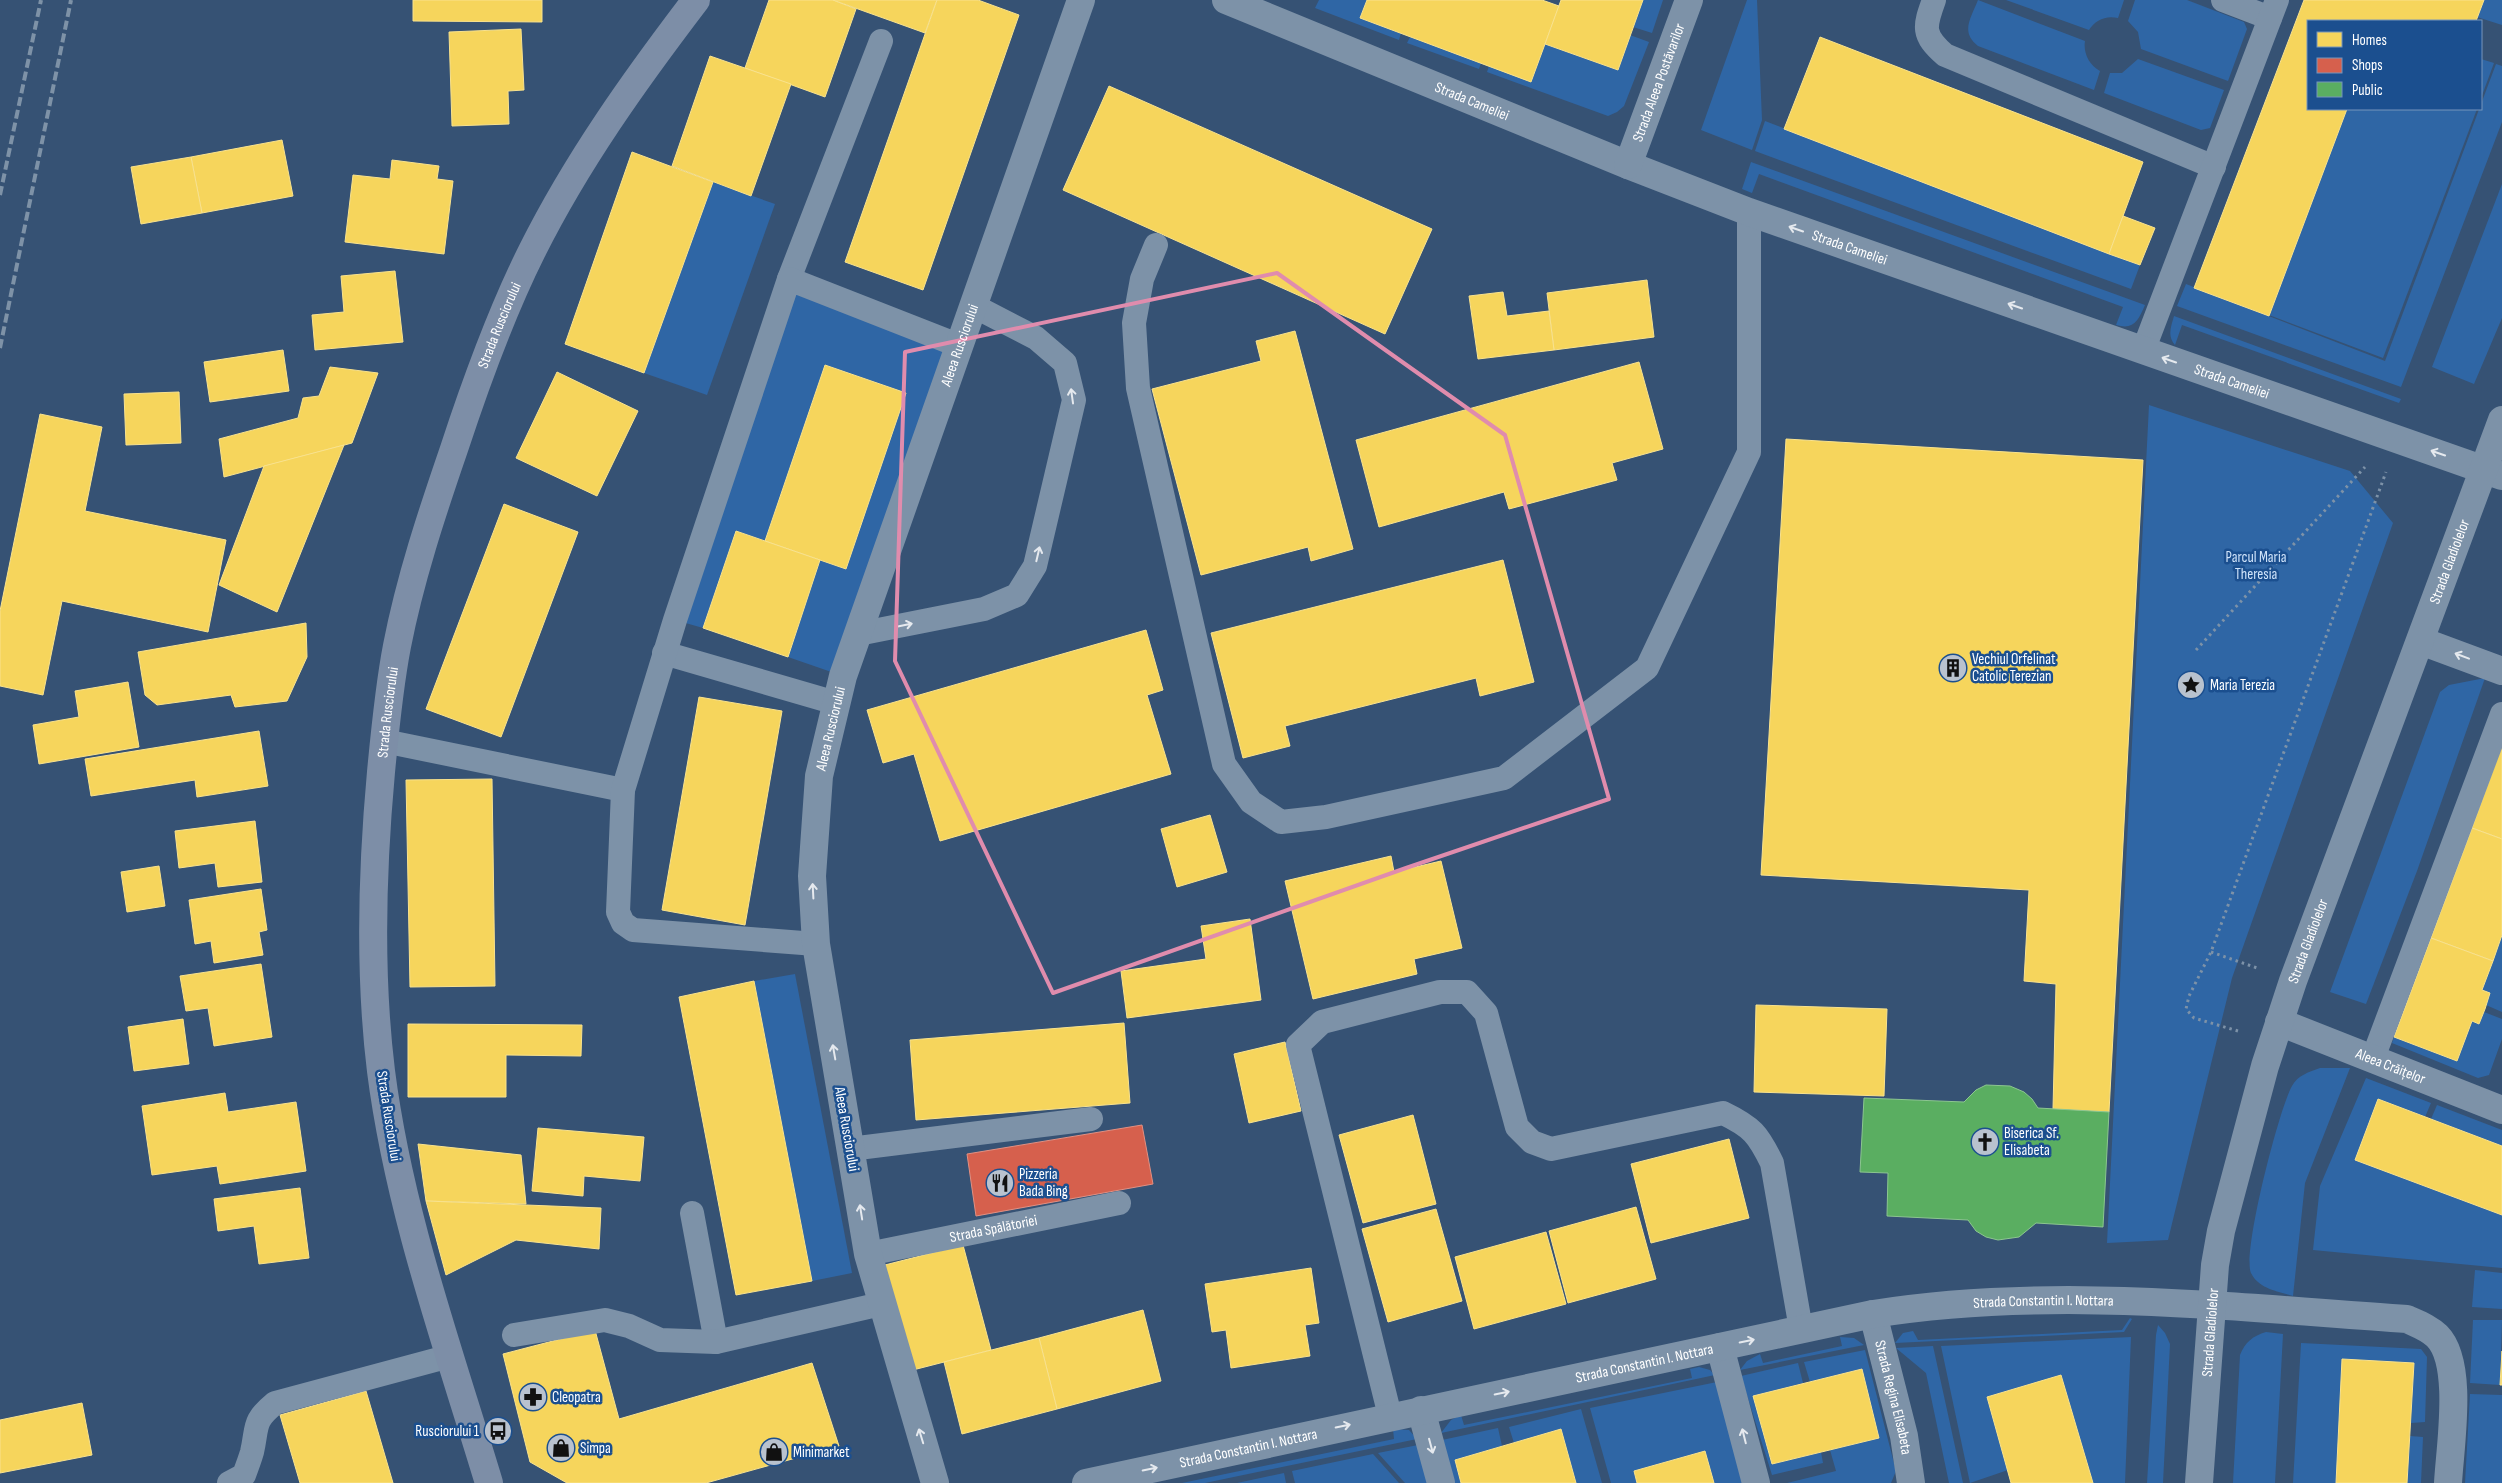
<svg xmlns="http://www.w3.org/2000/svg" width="2502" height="1483" font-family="'Sofia Sans Condensed',sans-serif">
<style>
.green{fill:#2f66a5}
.homes{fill:#f6d55c;stroke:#f9e28d}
.shops{fill:#d6604d;stroke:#e29082}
.public{fill:#5aae61;stroke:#8cc690}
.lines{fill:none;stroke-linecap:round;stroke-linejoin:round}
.path{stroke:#7d92a8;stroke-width:3;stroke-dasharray:2.5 4;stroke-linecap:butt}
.service{stroke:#7d92a8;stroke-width:24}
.minor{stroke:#7d92a8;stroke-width:28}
.tertiary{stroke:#7d92a8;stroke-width:28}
.primary{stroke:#7d8ea7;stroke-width:28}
.rail{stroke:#7e92a7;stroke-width:4;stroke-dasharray:9 4;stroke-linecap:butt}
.oneway{stroke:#e5e9ee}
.marked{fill:none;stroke:#e08cad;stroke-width:4;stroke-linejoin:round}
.labels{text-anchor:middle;stroke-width:5;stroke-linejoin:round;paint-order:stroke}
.street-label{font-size:15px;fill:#fff;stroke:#1b4f8f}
.park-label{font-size:15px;fill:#cfe3fa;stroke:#1b4f8f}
.poi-label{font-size:15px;fill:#fff;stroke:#1b4f8f;text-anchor:start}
</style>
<rect width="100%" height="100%" fill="#365274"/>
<g class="green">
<polygon points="1319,0 1367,0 1360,18 1401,33 1399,40 1315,8"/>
<polygon points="1643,0 1663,0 1652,33 1633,27"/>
<polygon points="1747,0 1757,0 1762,120 1752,150 1701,130"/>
<path d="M1978 0 2085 41C2083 53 2089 65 2100 71L2094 90 1978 46C1960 32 1971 18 1978 0Z"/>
<path d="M2006 0H2124L2118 18C2106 15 2095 20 2089 30Z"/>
<polygon points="2135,0 2187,0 2244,22 2247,29 2228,81 2141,49 2138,32 2128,21"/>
<polygon points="2484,0 2502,0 2502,25 2477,17"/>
<polygon points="1630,35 1649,42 1624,106 1617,112 1608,116 1487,72 1489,66 1545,44 1618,70"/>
<polygon points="1410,37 1481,63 1479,69 1407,43"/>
<polygon points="2138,59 2224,90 2210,128 2201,130 2104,93 2110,73 2122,73"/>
<polygon points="2481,59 2494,63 2481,98"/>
<polygon points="2496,64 2502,66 2502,122 2401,387 2177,306 2186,284 2385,361"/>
<polygon points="2347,109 2477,109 2383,358 2269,315"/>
<polygon points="1765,121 2140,265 2131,289 1755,151"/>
<path d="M1751 162 2145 305C2138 321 2134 330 2116 325L2123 307 1759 174 1752 193 1742 189Z"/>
<polygon points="713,182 775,204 707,395 644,373"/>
<polygon points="2502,184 2502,318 2474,384 2432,367"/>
<polygon points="789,279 960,346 843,676 788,657 820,560 846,568 906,393 825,365 765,541 736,531 703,628 675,620"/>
<path d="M2174 316 2401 399 2399 403 2182 325 2175 345C2167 336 2171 327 2174 316Z"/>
<polygon points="2149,405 2350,471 2393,523 2232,978 2168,1240 2107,1243"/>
<polygon points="2485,678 2417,871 2366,1004 2330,992 2440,692 2449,685"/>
<polygon points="2502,935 2502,1012 2486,1005 2482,990"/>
<polygon points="795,974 852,1273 812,1281 754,981"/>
<polygon points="2484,1012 2502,1019 2502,1039 2489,1075 2478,1078 2392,1043 2394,1037 2457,1061 2472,1021 2479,1024"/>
<path d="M2320 1068H2350L2305 1183 2293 1296C2277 1291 2259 1289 2251 1273 2242 1253 2279 1109 2292 1086 2298 1075 2309 1072 2320 1068Z"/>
<polygon points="2366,1078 2431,1103 2425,1117 2378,1099 2356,1160 2502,1215 2502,1268 2313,1250 2320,1186"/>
<polygon points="2437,1105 2502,1130 2502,1146 2431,1119"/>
<polygon points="2475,1270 2502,1273 2502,1309 2472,1307"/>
<polygon points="2130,1318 2132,1319 2124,1332 1895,1343 1903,1333 1913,1331 1918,1340 2122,1330"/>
<polygon points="2473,1320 2502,1320 2500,1385 2470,1383"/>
<polygon points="2158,1325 2165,1333 2170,1344 2163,1483 2147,1483 2156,1335"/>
<path d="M2266 1332 2283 1334 2275 1483H2233L2240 1355C2245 1342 2253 1336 2266 1332Z"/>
<polygon points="1840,1337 1854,1338 1864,1345 1740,1370 1747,1361 1760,1354 1763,1363 1842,1346"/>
<polygon points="2131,1337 2125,1483 2093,1483 2061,1375 1987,1397 2008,1470 1970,1483 1941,1346"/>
<polygon points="2301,1343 2421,1349 2427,1357 2425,1422 2411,1423 2414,1363 2343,1359 2336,1483 2293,1483"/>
<polygon points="1933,1346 1963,1483 1949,1483 1926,1373 1896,1348"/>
<polygon points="1865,1350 1896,1471 1891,1483 1787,1483 1836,1471 1830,1450 1878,1438 1862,1369 1810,1382 1804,1362"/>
<polygon points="1798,1363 1803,1383 1753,1396 1772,1464 1821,1452 1823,1463 1772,1475 1741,1376"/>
<polygon points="1699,1367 1710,1370 1715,1375 1441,1433 1451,1420 1461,1415 1464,1425 1692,1378 1690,1369"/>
<polygon points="1717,1382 1742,1483 1714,1483 1705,1451 1634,1471 1637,1483 1611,1483 1590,1408"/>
<polygon points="2470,1394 2502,1395 2502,1483 2465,1483"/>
<polygon points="1581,1409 1602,1483 1576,1483 1561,1429 1514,1443 1509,1427"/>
<polygon points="1498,1428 1502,1446 1455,1460 1461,1483 1454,1483 1442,1440"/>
<polygon points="1393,1429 1409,1430 1417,1439 1205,1483 1182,1483 1394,1439"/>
<polygon points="2410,1436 2423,1437 2421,1483 2407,1483"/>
<polygon points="1418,1445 1428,1483 1405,1483 1378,1453"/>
<polygon points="1373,1454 1399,1483 1295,1483 1292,1471"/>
<polygon points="1284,1473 1286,1483 1237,1483"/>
</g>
<g class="homes">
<polygon points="413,0 542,0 542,22 413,21"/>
<polygon points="769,0 833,0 856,9 825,97 745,68"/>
<polygon points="833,0 937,0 925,33"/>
<polygon points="937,0 978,0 1019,15 923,290 845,262"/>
<polygon points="1367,0 1542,0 1559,6 1531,82 1360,18"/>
<polygon points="1561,0 1643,0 1618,70 1545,44"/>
<polygon points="2304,0 2484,0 2476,21 2308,21 2308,109 2347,109 2269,316 2194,288"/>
<polygon points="521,29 524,90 508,91 509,124 452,126 449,32"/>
<polygon points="1820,37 2143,162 2109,254 1784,129"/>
<polygon points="710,56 791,84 751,196 672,166"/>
<polygon points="1109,86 1432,229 1385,334 1063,190"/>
<polygon points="282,140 293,196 202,213 191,157"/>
<polygon points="632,152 713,182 644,373 565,344"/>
<polygon points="191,157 202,213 141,224 131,167"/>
<polygon points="392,160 439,166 437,179 453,181 444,254 345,242 353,175 390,179"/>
<polygon points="2123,216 2155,228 2140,265 2109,254"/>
<polygon points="395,271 403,342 315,350 312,315 344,312 341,276"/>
<polygon points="1647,280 1654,337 1554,350 1547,293"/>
<polygon points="1503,292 1507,316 1549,311 1554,350 1478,359 1469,296"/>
<polygon points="1295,331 1353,549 1311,561 1308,547 1201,575 1152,389 1261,361 1256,341"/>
<polygon points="283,350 289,391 210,402 204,362"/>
<polygon points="1639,362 1663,449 1612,463 1617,480 1509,509 1504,492 1379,527 1356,440"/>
<polygon points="825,365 906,393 846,569 765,541"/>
<polygon points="330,367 378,373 352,443 224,477 219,439 298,418 303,398 319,396"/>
<polygon points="557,372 638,411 597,496 516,458"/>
<polygon points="179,392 181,443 126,445 124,394"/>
<polygon points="40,414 102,427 85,511 226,540 208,632 62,601 43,695 0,686 0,611"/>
<polygon points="1786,439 2143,460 2109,1112 2053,1109 2056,984 2024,981 2029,890 1761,875"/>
<polygon points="344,445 277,612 219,585 264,466"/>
<polygon points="504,504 578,532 501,737 426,709"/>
<polygon points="736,531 820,560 788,657 703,628"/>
<polygon points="1503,560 1534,682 1480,696 1476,678 1285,726 1290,746 1243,758 1211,633"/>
<polygon points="306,623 307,657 287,701 235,707 231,695 157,705 145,695 138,652"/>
<polygon points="1146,630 1163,690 1147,695 1171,774 940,841 914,754 883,763 867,710"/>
<polygon points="128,682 139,747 39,764 33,725 79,717 75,691"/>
<polygon points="699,697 782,711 745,925 662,910"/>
<polygon points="259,731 268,786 197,797 195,780 91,796 85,759"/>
<polygon points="2502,745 2502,839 2472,828"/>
<polygon points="492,779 495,986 410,987 406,780"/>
<polygon points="1210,815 1227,872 1177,887 1161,829"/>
<polygon points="255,821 262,882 218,887 215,863 179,868 175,831"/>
<polygon points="2472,828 2502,839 2502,935 2493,961 2431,938"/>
<polygon points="1391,856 1394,872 1441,861 1462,948 1414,959 1417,974 1313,999 1285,881"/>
<polygon points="159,866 165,906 127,912 121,872"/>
<polygon points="261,889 267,930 259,932 263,955 214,963 211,941 195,944 189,900"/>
<polygon points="1250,919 1261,1000 1127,1018 1121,971 1206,959 1201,926"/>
<polygon points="2431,938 2493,961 2482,990 2490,993 2485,1009 2479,1024 2472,1021 2457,1061 2394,1037"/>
<polygon points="261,964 272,1037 214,1046 208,1008 186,1011 180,976"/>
<polygon points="754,981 812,1281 736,1295 679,997"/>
<polygon points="1756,1005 1887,1009 1884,1096 1754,1092"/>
<polygon points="183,1019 189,1064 134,1071 128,1027"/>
<polygon points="1124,1023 1130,1103 916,1120 910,1040"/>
<polygon points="408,1024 582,1025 581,1056 506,1055 506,1097 408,1097"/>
<polygon points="1285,1042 1301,1111 1249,1123 1234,1054"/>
<polygon points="225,1093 228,1112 296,1102 306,1171 220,1184 217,1166 152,1175 142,1106"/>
<polygon points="2378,1099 2502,1146 2502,1215 2355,1160"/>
<polygon points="1413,1115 1436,1204 1363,1223 1339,1135"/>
<polygon points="538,1128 644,1137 640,1181 584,1176 583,1196 532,1191"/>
<polygon points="1729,1139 1749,1218 1651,1243 1631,1164"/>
<polygon points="418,1144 521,1155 526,1204 426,1201"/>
<polygon points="300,1188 309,1258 259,1264 254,1226 218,1231 214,1199"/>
<polygon points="426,1201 601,1208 599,1249 516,1240 446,1275"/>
<polygon points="1636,1207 1656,1279 1568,1303 1549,1231"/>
<polygon points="1436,1209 1462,1301 1388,1322 1362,1229"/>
<polygon points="1546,1232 1566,1304 1474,1329 1455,1257"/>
<polygon points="963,1245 991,1350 909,1371 881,1266"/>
<polygon points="1311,1268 1319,1323 1305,1325 1310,1356 1231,1368 1226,1330 1212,1332 1205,1284"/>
<polygon points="1143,1310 1161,1381 1057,1409 1039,1338"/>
<polygon points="595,1330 619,1419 812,1363 839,1446 706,1483 567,1483 530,1462 503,1354"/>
<polygon points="1039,1338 1057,1409 962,1434 944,1362"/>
<polygon points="2502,1351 2502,1385 2500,1385"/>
<polygon points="2342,1359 2414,1363 2407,1483 2336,1483"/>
<polygon points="1862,1369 1879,1438 1772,1464 1753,1396"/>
<polygon points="2061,1375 2093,1483 2011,1483 1987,1397"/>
<polygon points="366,1391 393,1483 300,1483 280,1415"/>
<polygon points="82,1403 92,1455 0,1473 0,1420"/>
<polygon points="1561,1429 1576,1483 1461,1483 1455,1460"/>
<polygon points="1705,1451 1714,1483 1637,1483 1634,1471"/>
</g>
<polygon class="shops" points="1142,1125 1153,1184 976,1216 967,1154"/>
<polygon class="public" points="1986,1085 2010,1086 2024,1092 2032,1099 2038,1108 2109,1112 2103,1227 2036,1223 2019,1237 1998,1240 1986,1237 1976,1231 1968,1220 1887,1216 1888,1173 1860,1172 1864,1098 1964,1102 1976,1090"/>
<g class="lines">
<g class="path">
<polyline points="2196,650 2365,467"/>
<polyline points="2211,952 2260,969"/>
<polyline points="2238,1031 2194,1018 2186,1009 2189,996 2211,952 2386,472"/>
</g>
<g class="service">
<path d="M1934 0C1924 27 1922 35 1945 55L2214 167"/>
<polyline points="2223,0 2270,18"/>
<polyline points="1156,245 1142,279 1134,323 1138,388 1224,764 1251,802 1281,822 1326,817 1504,778 1647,668 1749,452 1749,212"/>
<polyline points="789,279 881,41"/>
<polyline points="2143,351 2277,0"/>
<polyline points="858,634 984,609 1017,595 1035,566 1074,400 1065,363 1036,338 974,306"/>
<polyline points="664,653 836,703"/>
<polyline points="384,741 623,790"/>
<polyline points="816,944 633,930 623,923 618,912 623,790 675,620 789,279 960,346"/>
<polyline points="2373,1058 2502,714"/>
<polyline points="850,1149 1091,1119"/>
<polyline points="692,1213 716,1342"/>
<path id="s1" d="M868 1254 1119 1203"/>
<polyline points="514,1335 605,1320 629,1326 660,1340 716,1342 881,1304"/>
<path d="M1390 1416 1298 1045 1322 1022 1440 992H1467L1486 1013 1517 1127 1532 1142 1551 1149 1723 1113C1752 1127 1758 1134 1772 1163L1801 1329"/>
<path d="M229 1483 244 1475C247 1467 250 1459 252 1452 258 1426 252 1422 275 1403L450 1356"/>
</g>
<g class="minor">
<path id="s2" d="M1226 0 1628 165 1749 212 2502 476"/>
<path id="s3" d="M1628 165 1689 0"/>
<polyline points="2421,641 2502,671"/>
<path id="s4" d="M2279 1022 2502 1110"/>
<path id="s5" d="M1873 1314 1904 1436 1911 1483"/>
<polyline points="1720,1347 1756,1483"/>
<polyline points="1421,1410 1441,1483"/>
<path id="s6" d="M935 1483 868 1254 816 944 812 876 819 776 843 676 1081 0"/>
<path id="s7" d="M1086 1483 1873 1314C2050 1286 2229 1307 2407 1319 2418 1324 2429 1328 2437 1336 2464 1363 2450 1446 2448 1483"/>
</g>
<path class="tertiary" id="s8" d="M2199 1483 2215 1265 2221 1231 2265 1066 2293 981 2502 420"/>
<path class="primary" id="s9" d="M489 1483C448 1347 399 1212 381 1071 369 973 372 870 381 772 385 730 389 687 397 646 410 579 432 513 454 449 476 382 500 315 532 251 577 161 635 80 696 0"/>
<g class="rail">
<polyline points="0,195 41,0"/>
<polyline points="0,348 71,0"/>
</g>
</g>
<defs><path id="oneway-shaft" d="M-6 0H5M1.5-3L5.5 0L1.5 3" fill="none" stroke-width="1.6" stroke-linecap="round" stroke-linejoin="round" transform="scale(1.25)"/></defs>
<g class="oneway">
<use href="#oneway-shaft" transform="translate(1796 229) rotate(-161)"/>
<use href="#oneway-shaft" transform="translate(2015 306) rotate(-161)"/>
<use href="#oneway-shaft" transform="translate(2169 360) rotate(-161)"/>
<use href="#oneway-shaft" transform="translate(1072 396) rotate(-98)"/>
<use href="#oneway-shaft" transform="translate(2438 453) rotate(-161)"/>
<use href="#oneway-shaft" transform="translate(1038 554) rotate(-77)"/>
<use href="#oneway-shaft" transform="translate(905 625) rotate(-12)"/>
<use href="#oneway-shaft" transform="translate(2462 656) rotate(-159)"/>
<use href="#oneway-shaft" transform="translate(813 891) rotate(-93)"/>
<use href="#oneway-shaft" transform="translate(834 1052) rotate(-100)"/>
<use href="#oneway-shaft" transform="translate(861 1212) rotate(-99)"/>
<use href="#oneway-shaft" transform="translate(1747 1341) rotate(-12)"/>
<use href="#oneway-shaft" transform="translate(1502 1393) rotate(-12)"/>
<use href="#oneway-shaft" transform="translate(1343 1426) rotate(-12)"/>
<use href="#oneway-shaft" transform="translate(921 1436) rotate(-107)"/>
<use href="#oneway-shaft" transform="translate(1744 1436) rotate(-104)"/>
<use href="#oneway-shaft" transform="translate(1431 1446) rotate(75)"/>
<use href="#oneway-shaft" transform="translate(1150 1469) rotate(-12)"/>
</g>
<path class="marked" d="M1277 273 1505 435 1609 799 1406 868 1053 993 895 661 905 352Z"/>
<defs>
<symbol id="building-disc" viewBox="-11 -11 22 22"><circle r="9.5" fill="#b9c2ce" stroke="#1b4f8f"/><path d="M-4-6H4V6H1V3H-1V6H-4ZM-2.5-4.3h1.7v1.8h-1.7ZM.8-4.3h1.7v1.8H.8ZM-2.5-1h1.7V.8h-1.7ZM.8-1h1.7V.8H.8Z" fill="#111"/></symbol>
<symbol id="sight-disc" viewBox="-11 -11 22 22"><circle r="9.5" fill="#b9c2ce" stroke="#1b4f8f"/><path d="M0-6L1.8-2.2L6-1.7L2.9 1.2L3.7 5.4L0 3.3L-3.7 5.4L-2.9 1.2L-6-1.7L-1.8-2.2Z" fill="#111"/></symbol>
<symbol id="church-disc" viewBox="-11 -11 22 22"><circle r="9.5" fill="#b9c2ce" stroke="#1b4f8f"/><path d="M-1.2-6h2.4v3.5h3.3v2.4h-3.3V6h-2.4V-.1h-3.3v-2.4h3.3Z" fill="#111"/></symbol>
<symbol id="restaurant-disc" viewBox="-11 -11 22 22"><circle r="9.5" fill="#b9c2ce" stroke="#1b4f8f"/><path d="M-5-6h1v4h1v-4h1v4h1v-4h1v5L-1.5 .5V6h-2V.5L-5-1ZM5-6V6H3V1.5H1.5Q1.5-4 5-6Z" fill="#111"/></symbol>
<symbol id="pharmacy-disc" viewBox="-11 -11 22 22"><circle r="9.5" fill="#b9c2ce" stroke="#1b4f8f"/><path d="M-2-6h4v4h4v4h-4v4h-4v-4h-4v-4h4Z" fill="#111"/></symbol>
<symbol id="bus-disc" viewBox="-11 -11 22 22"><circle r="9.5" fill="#b9c2ce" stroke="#1b4f8f"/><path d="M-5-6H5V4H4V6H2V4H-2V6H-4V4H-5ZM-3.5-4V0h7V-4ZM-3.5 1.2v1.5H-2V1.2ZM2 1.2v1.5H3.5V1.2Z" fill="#111"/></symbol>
<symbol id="shop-disc" viewBox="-11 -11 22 22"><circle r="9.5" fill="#b9c2ce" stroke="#1b4f8f"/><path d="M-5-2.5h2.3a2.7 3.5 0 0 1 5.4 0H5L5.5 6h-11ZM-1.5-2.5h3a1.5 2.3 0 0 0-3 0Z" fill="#111"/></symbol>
</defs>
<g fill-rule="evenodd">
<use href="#building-disc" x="1937" y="652" width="32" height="32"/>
<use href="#sight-disc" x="2175" y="669" width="32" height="32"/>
<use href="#church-disc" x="1969" y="1126" width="32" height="32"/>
<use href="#restaurant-disc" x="984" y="1167" width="32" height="32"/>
<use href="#pharmacy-disc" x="517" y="1381" width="32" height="32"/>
<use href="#bus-disc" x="482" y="1415" width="32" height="32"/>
<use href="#shop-disc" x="545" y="1432" width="32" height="32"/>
<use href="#shop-disc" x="758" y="1436" width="32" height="32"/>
</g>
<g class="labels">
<g class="street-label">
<text dy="5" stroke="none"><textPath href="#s3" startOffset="88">Strada Aleea Postăvarilor</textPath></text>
<text dy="5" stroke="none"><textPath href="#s2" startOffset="266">Strada Cameliei</textPath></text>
<text dy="5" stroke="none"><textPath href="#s2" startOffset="671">Strada Cameliei</textPath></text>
<text dy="5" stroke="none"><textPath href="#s9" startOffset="1190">Strada Rusciorului</textPath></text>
<text dy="5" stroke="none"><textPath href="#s6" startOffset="1175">Aleea Rusciorului</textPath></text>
<text dy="5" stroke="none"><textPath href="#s2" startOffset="1076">Strada Cameliei</textPath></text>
<text dy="5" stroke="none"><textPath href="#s8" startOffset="961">Strada Gladiolelor</textPath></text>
<text dy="5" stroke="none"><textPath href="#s9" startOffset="786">Strada Rusciorului</textPath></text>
<text dy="5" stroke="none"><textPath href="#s6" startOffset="770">Aleea Rusciorului</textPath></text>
<text dy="5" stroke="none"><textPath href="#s8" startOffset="556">Strada Gladiolelor</textPath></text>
<text dy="5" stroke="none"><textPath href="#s4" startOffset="120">Aleea Crăițelor</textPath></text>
<text transform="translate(389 1116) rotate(81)" y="5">Strada Rusciorului</text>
<text transform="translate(847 1129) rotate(80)" y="5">Aleea Rusciorului</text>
<text dy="5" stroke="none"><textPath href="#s1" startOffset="128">Strada Spălătoriei</textPath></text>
<text dy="5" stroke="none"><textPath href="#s7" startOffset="976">Strada Constantin I. Nottara</textPath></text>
<text dy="5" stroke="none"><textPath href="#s8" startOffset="151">Strada Gladiolelor</textPath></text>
<text dy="5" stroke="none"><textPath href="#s7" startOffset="571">Strada Constantin I. Nottara</textPath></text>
<text dy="5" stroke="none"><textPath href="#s5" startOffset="86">Strada Regina Elisabeta</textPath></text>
<text dy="5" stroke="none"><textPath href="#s7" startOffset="166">Strada Constantin I. Nottara</textPath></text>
</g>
<g class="park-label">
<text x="2256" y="562">Parcul Maria<tspan x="2256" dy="17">Theresia</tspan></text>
</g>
<g class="poi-label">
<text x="1972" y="664">Vechiul Orfelinat<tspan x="1972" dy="17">Catolic Terezian</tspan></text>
<text x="2210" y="690">Maria Terezia</text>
<text x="2004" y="1138">Biserica Sf.<tspan x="2004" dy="17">Elisabeta</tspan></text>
<text x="1019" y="1179">Pizzeria<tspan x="1019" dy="17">Bada Bing</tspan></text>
<text x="552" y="1402">Cleopatra</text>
<text x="479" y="1436" text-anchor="end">Rusciorului 1</text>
<text x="580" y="1453">Simpa</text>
<text x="793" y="1457">Minimarket</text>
</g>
</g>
<rect x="2307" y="20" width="175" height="90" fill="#1b4f8f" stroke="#7695bc"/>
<rect x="2317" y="32" width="25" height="15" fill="#f6d55c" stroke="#7695bc"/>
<text x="2352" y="45" font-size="15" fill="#ffffff">Homes</text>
<rect x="2317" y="58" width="25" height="15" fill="#d6604d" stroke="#7695bc"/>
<text x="2352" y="70" font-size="15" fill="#ffffff">Shops</text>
<rect x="2317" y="82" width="25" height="15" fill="#5aae61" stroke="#7695bc"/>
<text x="2352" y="95" font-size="15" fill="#ffffff">Public</text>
</svg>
